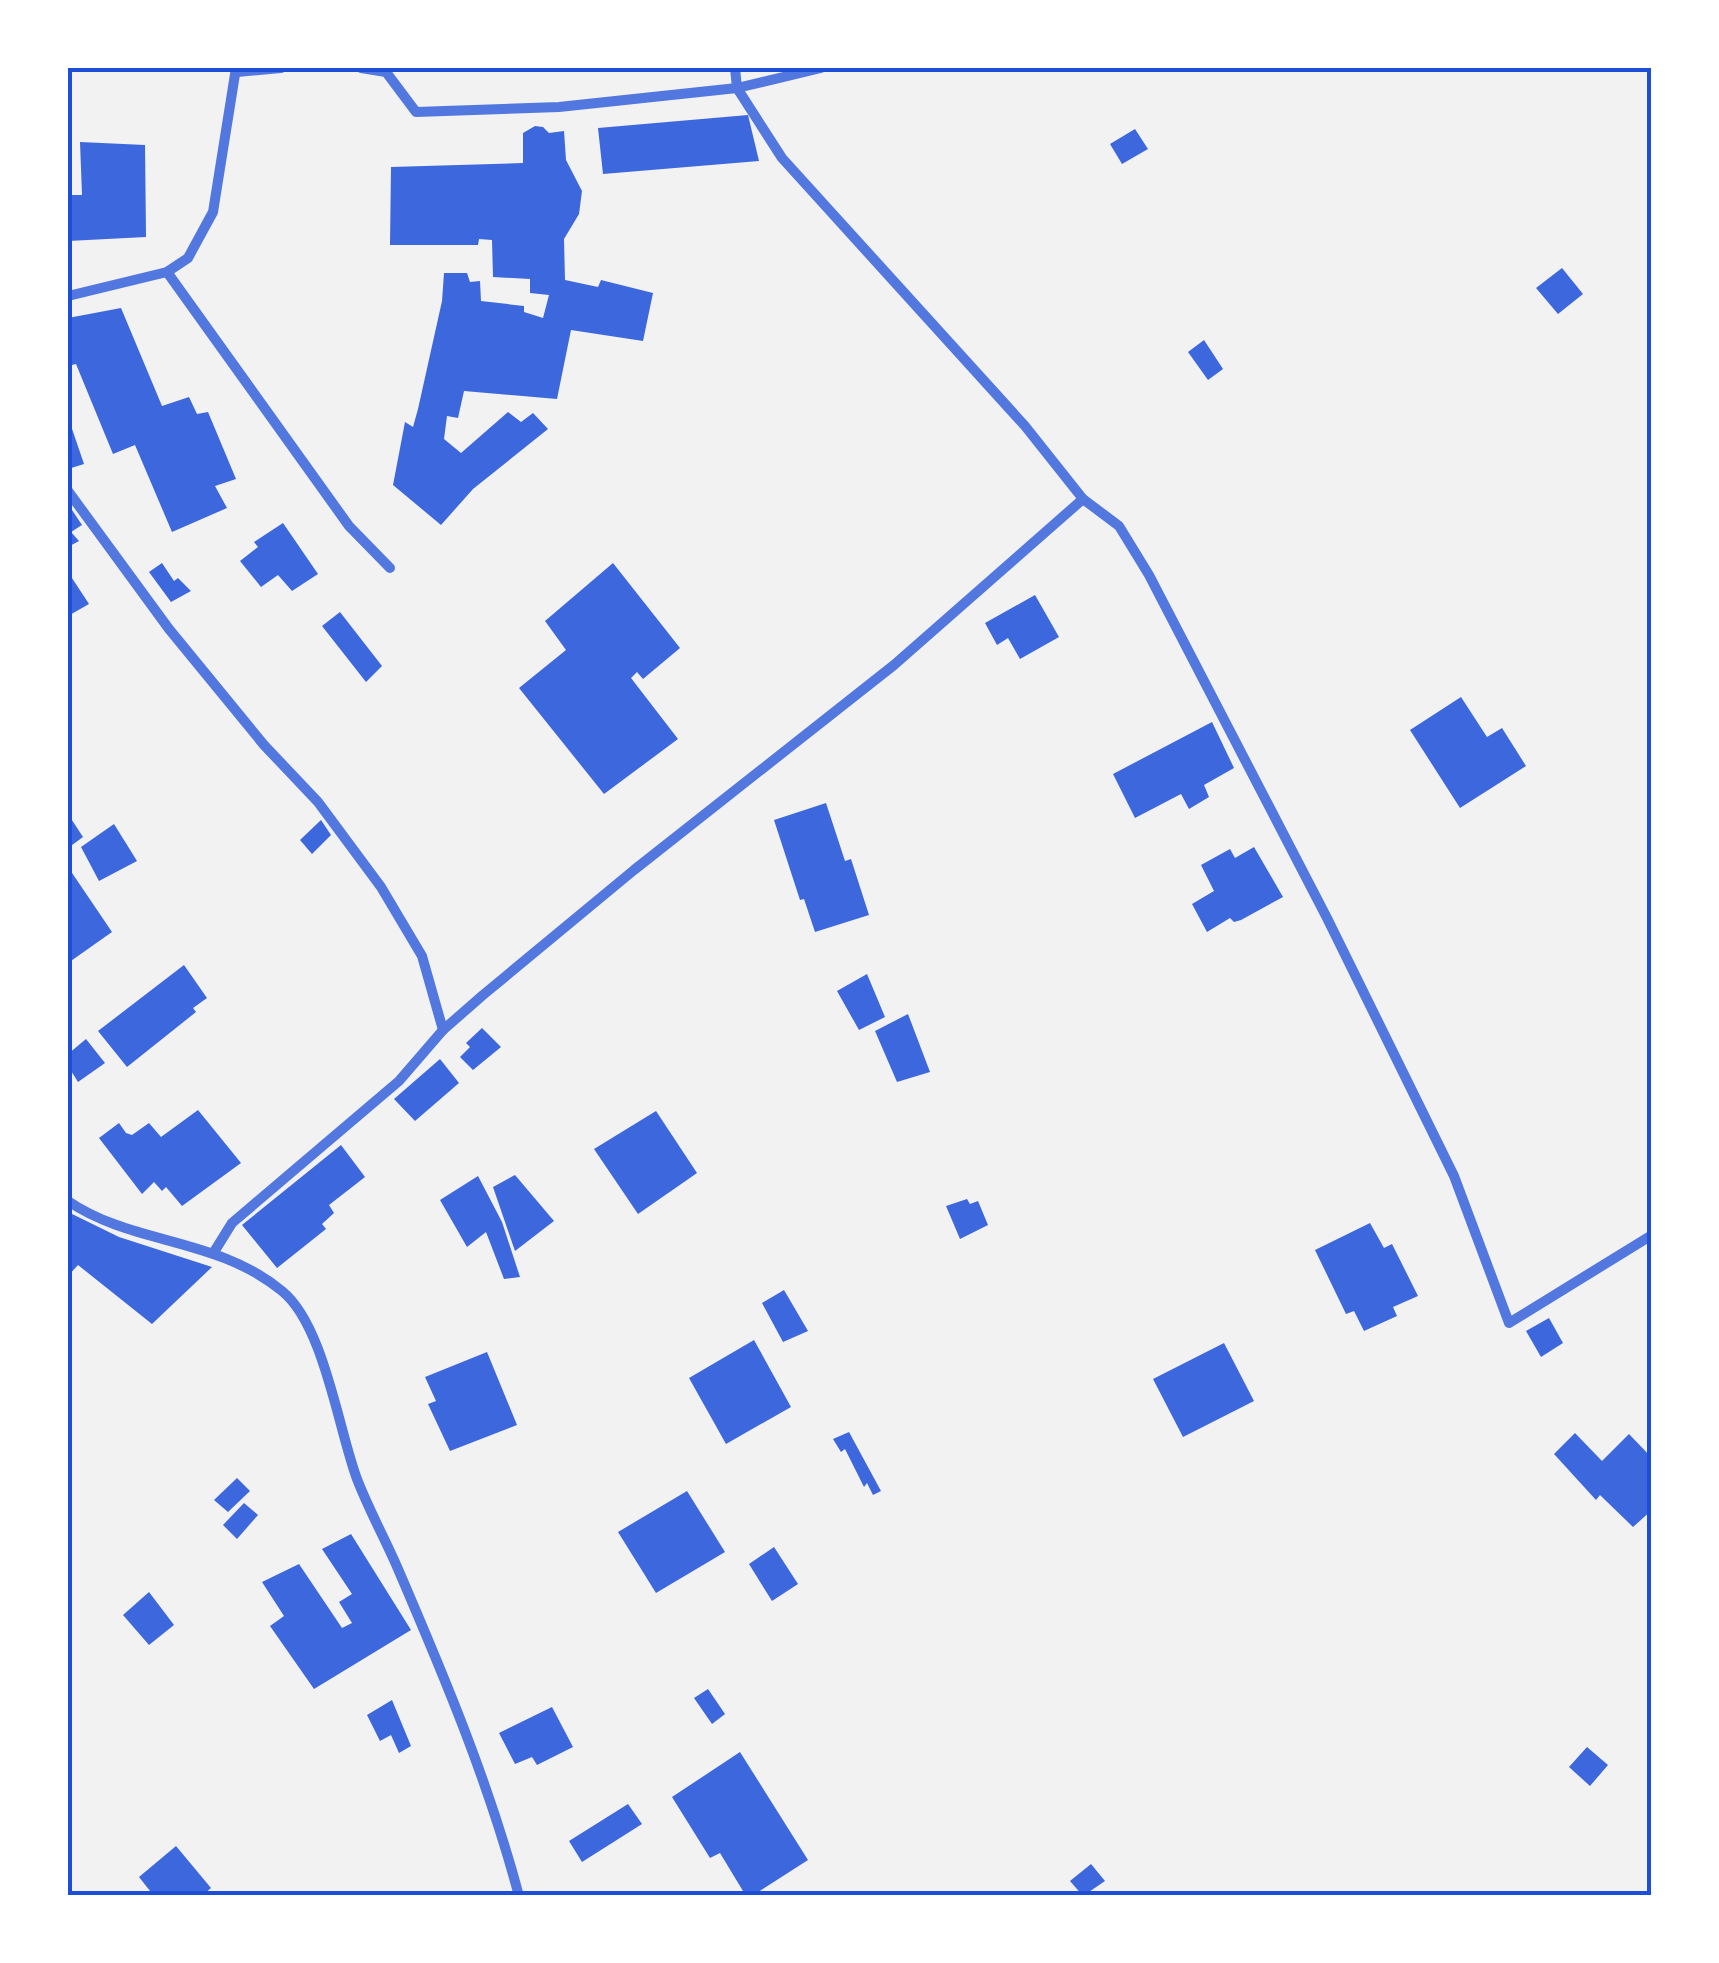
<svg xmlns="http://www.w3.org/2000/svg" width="1719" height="1963" font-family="Figtree,sans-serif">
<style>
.building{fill:#3d67dc}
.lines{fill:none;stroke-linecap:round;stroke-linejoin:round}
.minor{stroke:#5277de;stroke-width:10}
.neatline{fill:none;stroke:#1d4ed8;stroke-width:4}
</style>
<rect width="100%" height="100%" fill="#f2f2f2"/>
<g class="building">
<polygon points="748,115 759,161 603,174 598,128"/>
<polygon points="535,126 543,127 549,133 564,131 566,160 582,191 579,214 564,239 565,280 598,287 601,280 653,293 643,341 571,330 557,399 464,391 458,418 447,416 444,439 461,453 508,412 521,422 533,413 548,429 473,489 441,525 393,485 405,422 413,427 418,409 442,301 444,273 467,273 470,282 480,281 481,301 524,306 524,312 543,318 549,295 530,293 530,279 493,277 492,240 479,239 478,245 390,245 391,167 523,163 523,133"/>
<polygon points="1135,129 1148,149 1122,164 1110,144"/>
<polygon points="80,142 145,145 146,237 68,241 68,195 82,195"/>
<polygon points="1562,268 1583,294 1558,314 1536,288"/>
<polygon points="121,308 162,406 189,397 197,414 208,412 236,479 215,486 227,508 172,532 135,445 113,454 76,364 68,366 68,318"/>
<polygon points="1204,340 1223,369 1208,380 1188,352"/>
<polygon points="68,417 84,464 68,469"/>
<polygon points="68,504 82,525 71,532 79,541 68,547"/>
<polygon points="283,523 318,574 292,591 278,575 261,587 240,561 258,547 254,542"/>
<polygon points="162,563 174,581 178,578 191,591 171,602 149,572"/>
<polygon points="613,563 680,648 643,679 637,672 631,678 678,739 604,794 519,688 566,650 545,621"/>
<polygon points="70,575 89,604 68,616 68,577"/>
<polygon points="1035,595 1059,637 1020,659 1008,638 997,645 985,623"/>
<polygon points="340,612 382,666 366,682 322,626"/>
<polygon points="1461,697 1487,737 1502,728 1526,766 1460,808 1410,730"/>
<polygon points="1212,722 1234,768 1204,785 1209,797 1189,809 1181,794 1135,818 1113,774"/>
<polygon points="826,803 845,861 851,859 869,915 815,932 804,899 800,900 774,820"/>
<polygon points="68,814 83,837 68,848"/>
<polygon points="321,820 331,835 312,854 300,840"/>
<polygon points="114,824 137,861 99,881 81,847"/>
<polygon points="1254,847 1283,897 1241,920 1234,922 1230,918 1207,932 1192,904 1214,891 1201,865 1230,849 1235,858"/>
<polygon points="68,867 112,932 68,963"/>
<polygon points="184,965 207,998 193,1008 196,1012 127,1067 98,1031"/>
<polygon points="867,974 885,1017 859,1030 837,991"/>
<polygon points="908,1014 930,1072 897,1082 875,1031"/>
<polygon points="482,1028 501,1047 473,1070 460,1057 470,1047 466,1043"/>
<polygon points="86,1039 105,1063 78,1082 68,1066 68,1054"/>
<polygon points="440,1059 459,1083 415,1121 394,1099"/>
<polygon points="198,1110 241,1163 182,1206 166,1187 162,1191 154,1182 142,1194 99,1138 119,1123 126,1133 132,1135 149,1123 161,1137"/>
<polygon points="656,1111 697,1173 638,1214 594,1149"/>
<polygon points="341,1145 365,1177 329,1205 334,1213 322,1224 326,1229 277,1268 242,1225"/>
<polygon points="515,1175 554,1221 515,1251 493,1187"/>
<polygon points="478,1176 502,1222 520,1277 504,1279 486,1232 467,1247 440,1200"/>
<polygon points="967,1199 970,1204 978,1201 988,1225 960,1239 946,1206"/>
<polygon points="68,1212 119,1237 212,1267 152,1324 78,1265 68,1276"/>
<polygon points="1370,1223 1384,1248 1392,1244 1418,1296 1393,1307 1397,1316 1364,1331 1354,1311 1346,1314 1315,1250"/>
<polygon points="784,1290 808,1331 783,1342 762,1303"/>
<polygon points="1549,1318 1563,1343 1541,1357 1526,1331"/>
<polygon points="754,1340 791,1407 726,1444 689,1378"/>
<polygon points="1224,1343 1254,1401 1183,1437 1153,1379"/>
<polygon points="487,1352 517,1425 450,1451 428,1404 436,1401 425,1377"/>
<polygon points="849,1432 881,1491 873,1495 867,1483 864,1487 845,1449 841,1452 833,1439"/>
<polygon points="1575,1433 1602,1461 1629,1434 1652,1458 1652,1510 1633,1527 1600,1495 1596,1500 1554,1454"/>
<polygon points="237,1478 250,1491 228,1512 214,1500"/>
<polygon points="687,1491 725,1552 656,1593 618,1532"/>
<polygon points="244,1503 258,1515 237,1539 223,1525"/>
<polygon points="351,1534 411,1630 314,1689 270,1626 284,1616 262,1582 299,1564 342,1628 352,1623 339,1602 352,1594 322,1549"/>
<polygon points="774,1547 798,1584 772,1601 749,1564"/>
<polygon points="149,1592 174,1625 149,1645 123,1615"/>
<polygon points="708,1689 725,1714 712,1724 694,1698"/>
<polygon points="392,1700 411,1746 399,1753 391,1735 380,1741 367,1715"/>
<polygon points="552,1707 573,1747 537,1765 532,1757 515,1764 499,1733"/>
<polygon points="1587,1747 1608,1765 1590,1786 1569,1767"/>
<polygon points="740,1752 808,1860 752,1896 746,1896 720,1853 710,1858 672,1797"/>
<polygon points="628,1804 642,1824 582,1862 569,1841"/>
<polygon points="176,1846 211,1888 202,1896 154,1896 139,1877"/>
<polygon points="1091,1864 1105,1881 1083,1896 1070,1881"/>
</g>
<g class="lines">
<g class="minor">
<polyline points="361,68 386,72 416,112 559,107 737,88 821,68"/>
<polyline points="735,68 737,88 782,158 1025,426 1083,499 1119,526 1149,575 1327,918 1454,1176 1509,1323 1652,1235"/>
<polyline points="237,72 281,68"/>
<polyline points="167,272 349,526 390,568"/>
<polyline points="68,296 167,272 188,258 213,212 236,68"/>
<polyline points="68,491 169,629 264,745 318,802 381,887 422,956 443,1030"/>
<path d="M68 1201C132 1245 217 1237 282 1291 324 1325 338 1428 357 1479 369 1510 385 1539 398 1569 444 1676 489 1783 519 1896"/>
<polyline points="214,1252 232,1223 399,1081 443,1030 483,995 634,870 894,665 1083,499"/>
</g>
</g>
<rect width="1719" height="1963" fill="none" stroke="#ffffff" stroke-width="140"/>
<rect x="70" y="70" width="1579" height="1823" class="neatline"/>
</svg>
